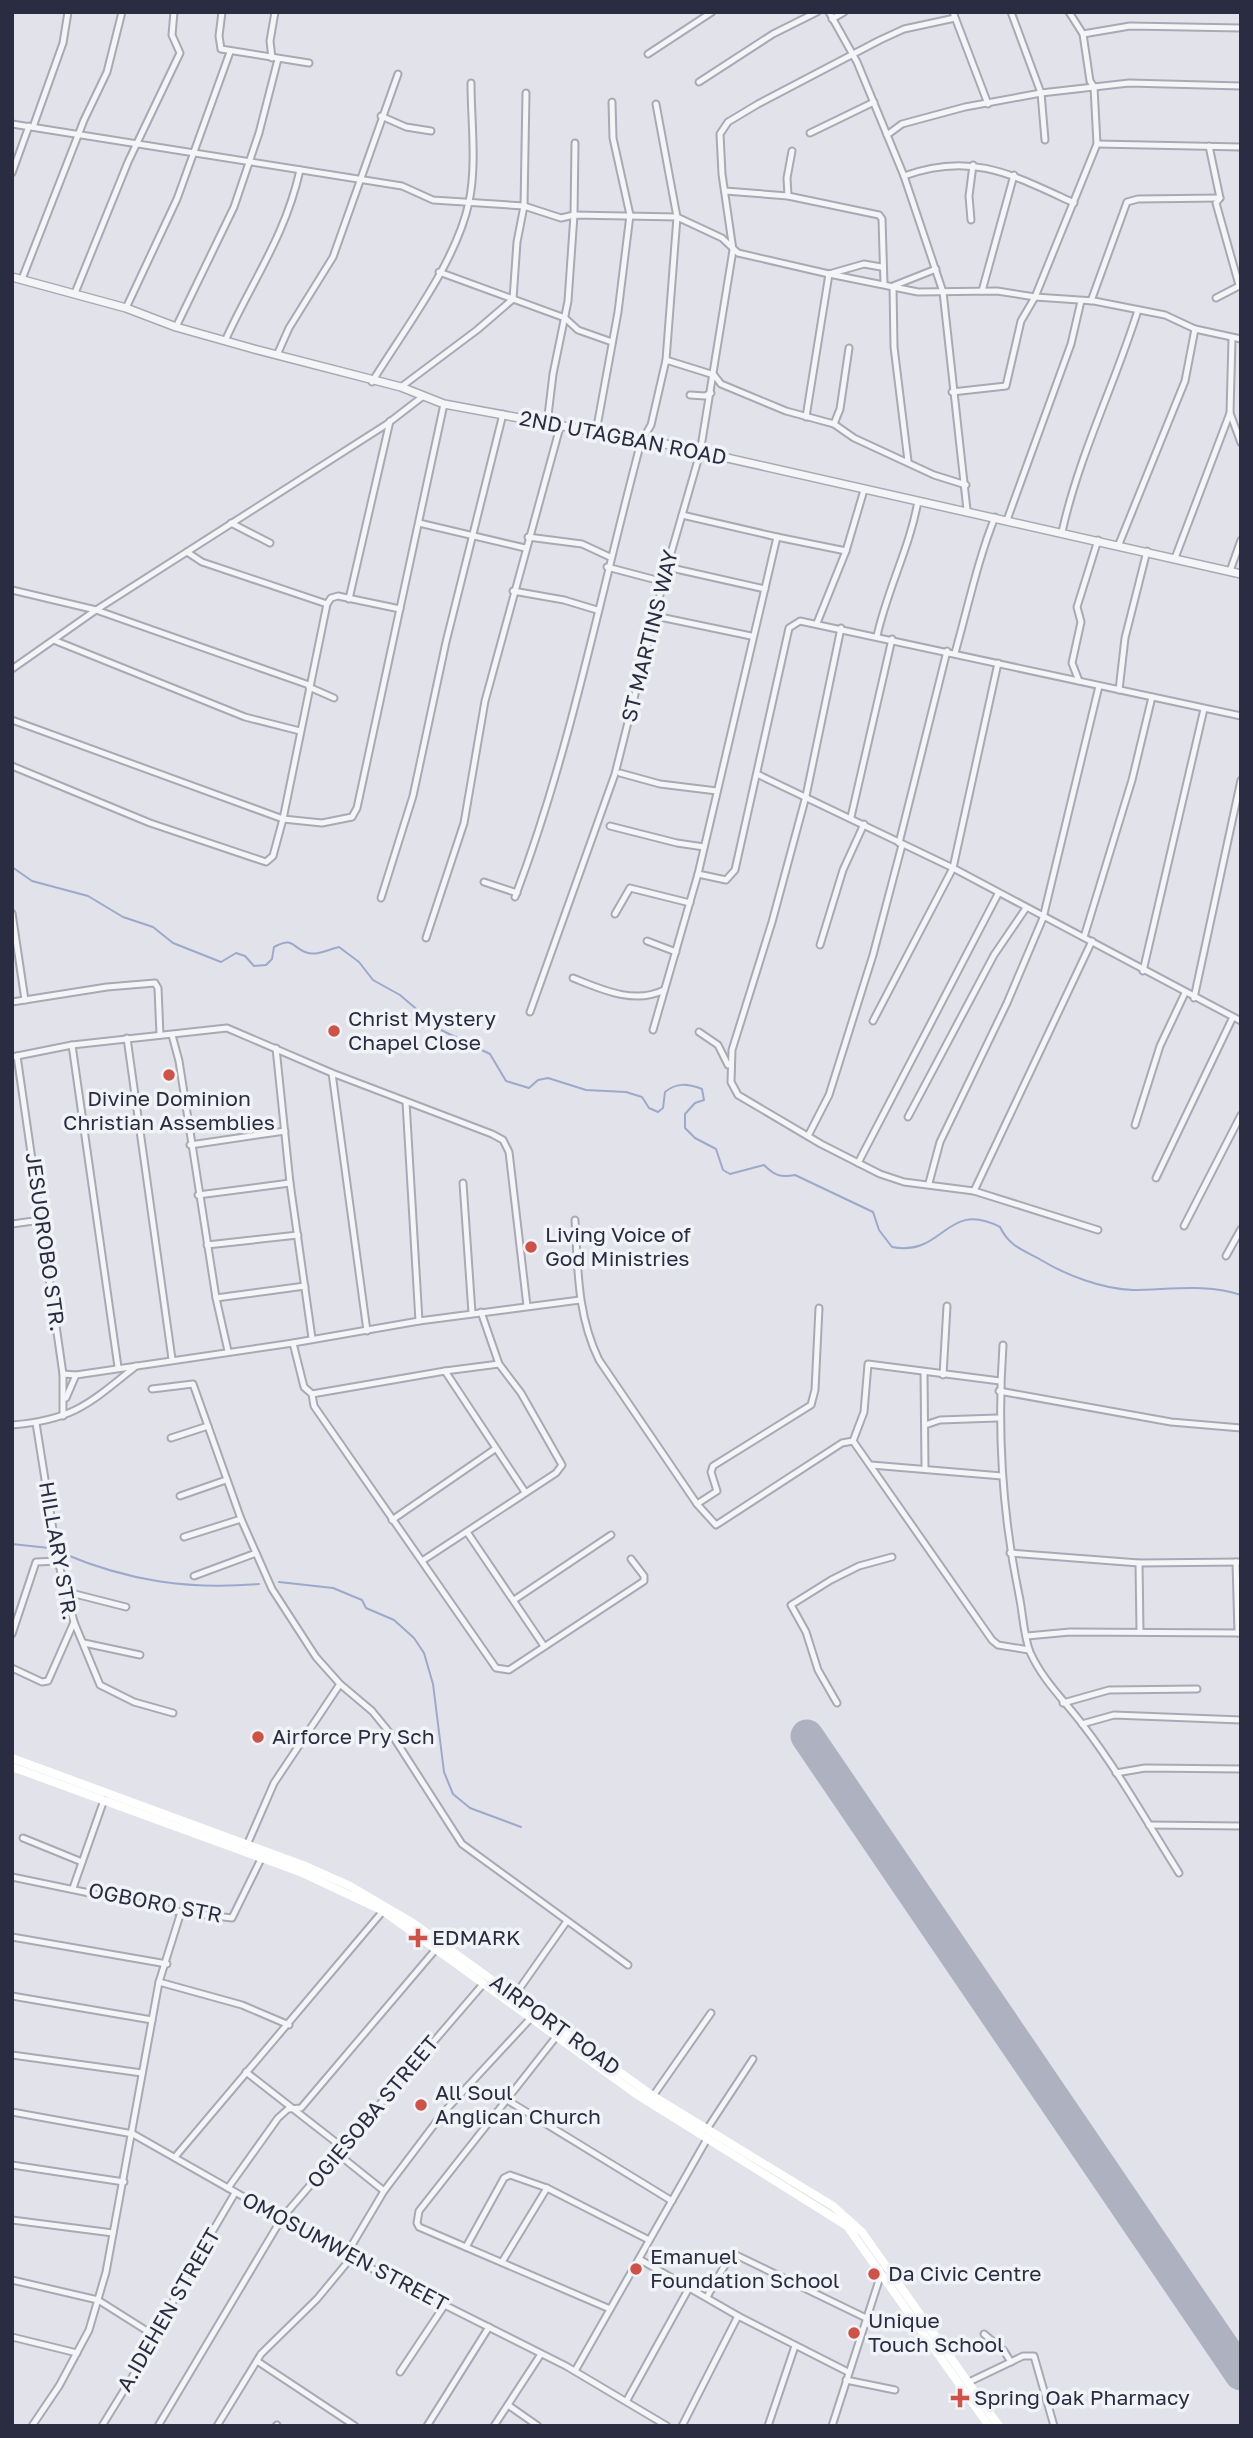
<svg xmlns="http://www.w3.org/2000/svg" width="1253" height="2438" font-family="'Golos Text',sans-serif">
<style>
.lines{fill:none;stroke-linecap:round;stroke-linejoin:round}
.stream{stroke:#9da9ca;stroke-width:2}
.runway{stroke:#aeb1bf;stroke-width:33}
.minor-casing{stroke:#a7a9b4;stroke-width:9}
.tertiary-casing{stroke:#a7a9b4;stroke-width:10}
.minor{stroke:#f5f5f8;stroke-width:5}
.tertiary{stroke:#f5f5f8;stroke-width:7}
.secondary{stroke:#fff;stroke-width:8}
.poi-dot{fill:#cd5349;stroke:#f2f3f7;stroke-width:2.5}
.labels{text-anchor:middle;stroke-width:7;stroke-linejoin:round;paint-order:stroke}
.street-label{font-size:21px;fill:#2a2d42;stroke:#f2f3f7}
.poi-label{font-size:21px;fill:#2a2d42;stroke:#f2f3f7;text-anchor:start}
</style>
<rect width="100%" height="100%" fill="#e2e3ea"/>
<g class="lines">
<g class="stream">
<path d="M12 867 32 881 88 896 123 917 153 927 173 943 221 962 236 953 245 956 254 966 266 965 272 959 274 947C293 937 291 946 305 952 316 957 329 949 339 947L359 962 373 980 400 995 441 1030 490 1054 506 1081 529 1088 538 1080 548 1078 586 1090 626 1092 642 1097 649 1108 658 1112 663 1108 665 1092C677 1082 688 1084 702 1089L704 1100 695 1103 685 1114V1128L695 1138 716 1149 723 1170 730 1174 764 1165C774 1175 780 1178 795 1175L873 1212 879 1230 892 1247C945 1257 945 1199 1000 1227 1009 1246 1023 1250 1041 1260 1066 1275 1102 1289 1133 1290 1167 1290 1208 1283 1241 1295"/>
<polyline points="12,1544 49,1548"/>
<path d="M62 1553C128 1581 188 1590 259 1584"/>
<polyline points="279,1582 333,1588 362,1600 366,1608 394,1620 414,1638 424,1653 433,1684 444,1772 453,1794 470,1808 521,1827"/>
</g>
<polyline class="runway" points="807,1736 1241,2374"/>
<defs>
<g id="minor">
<polyline points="222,12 219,36 221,49 309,63"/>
<polyline points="829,12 857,62 904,176 943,292 967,510"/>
<polyline points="953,12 988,104"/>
<polyline points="1011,12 1041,93 1045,140"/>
<polyline points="832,19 844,12"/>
<polyline points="1083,34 1130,26 1241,28"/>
<polyline points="648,54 712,12"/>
<polyline points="272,58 270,41 275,12"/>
<polyline points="699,82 773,34 817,12"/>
<polyline points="381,116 406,127 431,131"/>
<polyline points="12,124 402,186 433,200 524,206 561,218 574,215 677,217 722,238 738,253 829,274 918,292 997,291 1035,297 1094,301 1165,315 1195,329 1241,339"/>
<polyline points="33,127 63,43 68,12"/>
<polyline points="810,133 874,102"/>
<polyline points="887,135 902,124 965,107 1041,93 1129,83 1241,86"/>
<polyline points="1097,144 1241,147"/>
<polyline points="1209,146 1220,198 1216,203 1239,285"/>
<polyline points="12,173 29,126"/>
<path d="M904 176C971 151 1013 175 1074 203"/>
<polyline points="725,191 788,196 879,215 882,219 884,284"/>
<polyline points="788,196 787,178 792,151"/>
<polyline points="971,220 969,196 973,165"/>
<polyline points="439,272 565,318 578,330 612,342"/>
<polyline points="22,279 84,120 107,72 122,12"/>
<polyline points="982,291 1014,175"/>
<polyline points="75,293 128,162 180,53 172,35 174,12"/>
<polyline points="1216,298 1241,285"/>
<polyline points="1091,301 1127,202 1138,199 1220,198"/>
<polyline points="126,308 177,199 230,52"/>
<polyline points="176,327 234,207 259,133 278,59"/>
<polyline points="1232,339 1230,413 1241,443"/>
<path d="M225 341C252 281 285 237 300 170"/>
<polyline points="277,355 289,328 333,257 398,74"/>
<polyline points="666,360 714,375 721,384 786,411 834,424 854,438 934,475 966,485"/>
<path d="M372 382C405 328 456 263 469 202 477 164 471 121 471 83"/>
<polyline points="401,387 477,330 513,299 517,242 524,206 526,93"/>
<polyline points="952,392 1006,386 1021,321 1035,297 1097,144 1094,87 1090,81 1083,34 1069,12"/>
<polyline points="690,395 705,396 711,393"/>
<polyline points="806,417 829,274 864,264 881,267"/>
<polyline points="547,424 553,374 568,301 574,215 575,143"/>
<polyline points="834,424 840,409 849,348"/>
<polyline points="596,432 618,312 630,215 613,138 612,102"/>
<polyline points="908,461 894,347 893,286 936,269"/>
<polyline points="682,515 777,537"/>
<polyline points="1007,520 1071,344 1081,301"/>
<polyline points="231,523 270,543"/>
<polyline points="419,523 525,548"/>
<path d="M1062 532C1079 455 1115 384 1138 310"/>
<polyline points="528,537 582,544 610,557"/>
<polyline points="1119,544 1185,381 1195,329"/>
<polyline points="187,552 202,562 327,604"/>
<polyline points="1175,558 1230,413"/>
<polyline points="607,567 664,582"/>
<polyline points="667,567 765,589"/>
<polyline points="1230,571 1241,540"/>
<polyline points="12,590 96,610 309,685"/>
<polyline points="513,591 564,600 597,610"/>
<polyline points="349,599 390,421"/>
<polyline points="655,616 751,636"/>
<polyline points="817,623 846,551 864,490"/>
<polyline points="841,628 806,796 772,922 732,1050 731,1082 738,1095 821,1144 880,1174 904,1182 974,1191 1098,1230"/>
<path d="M877 636C887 590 910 547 918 501"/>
<polyline points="56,641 245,717 300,731"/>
<path d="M955 653C968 607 978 559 995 517"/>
<polyline points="12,669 96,610 387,424 422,397"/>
<polyline points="1079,681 1072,663 1081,622 1077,607 1098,540"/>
<polyline points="309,687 334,698"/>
<polyline points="1119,690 1125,638 1147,551"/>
<polyline points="12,720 283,819 322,823 352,817 357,808 444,404"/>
<polyline points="12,766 150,823 266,862 273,856 283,819 327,604 331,598 338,596 400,609"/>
<polyline points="620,773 660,784 717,791"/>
<polyline points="757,774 953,868 1241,1021"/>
<polyline points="851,817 892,639"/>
<polyline points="610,826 677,843 704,847"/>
<polyline points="899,843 947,651"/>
<polyline points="698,874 726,880 735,870 789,628 800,621 1241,716"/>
<polyline points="484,882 517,893"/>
<path d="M515 897C571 750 600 595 641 442L651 425 666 360 677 217 656 104"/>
<polyline points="381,898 413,796 446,642 503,414"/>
<polyline points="12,913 25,1000"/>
<polyline points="615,914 630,888 690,903"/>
<polyline points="1084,937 1132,780 1152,697"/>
<polyline points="426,938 464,823 485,701 560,427"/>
<polyline points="647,941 676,952"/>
<polyline points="820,945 843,870 864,824"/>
<polyline points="1143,971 1204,709"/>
<path d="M573 978C601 989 634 1005 664 990"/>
<polyline points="1194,998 1241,780"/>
<polyline points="12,1002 107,987 155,983 158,988 160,1035"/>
<polyline points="530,1012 615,774 667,567 700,453 733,250 722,174 720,134 728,122 758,104 880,40 904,29 955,18"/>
<polyline points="873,1021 953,868 998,663"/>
<polyline points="653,1030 698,874 777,537 846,551"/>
<polyline points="699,1032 718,1045 728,1065"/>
<polyline points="172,1035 179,1061 216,1298 228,1351"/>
<polyline points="127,1038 172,1359"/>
<polyline points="72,1045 118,1367"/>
<polyline points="276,1048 290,1183 312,1338"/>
<polyline points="17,1056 63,1374 63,1416"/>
<polyline points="12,1057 72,1045 227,1028 332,1073 492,1134 503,1140 509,1152 527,1306"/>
<polyline points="332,1073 367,1331"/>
<polyline points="406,1102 419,1321"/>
<polyline points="908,1117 994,955 1026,908"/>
<polyline points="1135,1125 1160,1046 1185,993"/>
<polyline points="808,1136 829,1095 873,955 902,845"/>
<polyline points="190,1145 285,1131"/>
<polyline points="858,1163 998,894"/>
<polyline points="1156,1178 1233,1017"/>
<polyline points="463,1183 472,1313"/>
<polyline points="929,1183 940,1142 1007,1003 1043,918 1099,686"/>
<polyline points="974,1191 1092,941"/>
<polyline points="198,1195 290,1183"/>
<path d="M575 1220C578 1269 577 1315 599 1360L697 1504 716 1525 842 1443 853 1441 864 1412 868 1364 1000 1381"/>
<polyline points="12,1224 41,1220"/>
<polyline points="1184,1226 1241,1115"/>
<polyline points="207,1245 298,1235"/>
<polyline points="1226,1256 1241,1229"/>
<polyline points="216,1298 305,1286"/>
<polyline points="293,1343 304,1387 312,1394 314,1406 496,1668 509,1670 644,1581 644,1576 631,1559"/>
<path d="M1003 1345C997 1431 1002 1515 1020 1600 1023 1616 1024 1637 1030 1652 1043 1681 1065 1701 1083 1725 1119 1772 1148 1824 1179 1873"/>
<polyline points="445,1371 499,1364"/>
<polyline points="924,1373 925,1467"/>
<polyline points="63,1374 76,1375 293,1343 419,1321 580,1300"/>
<polyline points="943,1375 947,1306"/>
<polyline points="152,1389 193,1384 241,1519 272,1589 316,1657 340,1684 372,1711 394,1738 462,1844 628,1965"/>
<polyline points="999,1391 1171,1422 1241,1428"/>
<polyline points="312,1394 445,1371 525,1492"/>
<polyline points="66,1398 76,1375"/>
<path d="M12 1425C74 1420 90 1403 136 1366"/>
<polyline points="925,1425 940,1420 997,1418"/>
<polyline points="171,1438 208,1426"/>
<polyline points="853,1441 992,1640 998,1645 1029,1650"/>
<polyline points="871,1465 1002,1476"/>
<polyline points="180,1496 226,1480"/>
<polyline points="697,1504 717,1491 711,1472 713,1466 811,1405 815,1390 819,1308"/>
<polyline points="392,1520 495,1449"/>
<polyline points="467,1532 544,1646"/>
<polyline points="184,1537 241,1519"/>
<polyline points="1010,1553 1139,1563 1241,1562"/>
<polyline points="422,1561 556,1473 562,1465 521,1393 499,1364 481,1312"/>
<polyline points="1236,1562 1238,1633"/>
<polyline points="1139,1563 1140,1631"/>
<polyline points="194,1576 256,1553"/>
<polyline points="67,1592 126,1607"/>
<polyline points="514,1600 611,1535"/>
<polyline points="74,1622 100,1685 134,1702 173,1713"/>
<polyline points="12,1634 36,1562 58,1561"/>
<polyline points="1027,1636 1070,1632 1241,1633"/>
<polyline points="84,1643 140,1655"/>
<polyline points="12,1668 42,1682 48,1681 74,1622 58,1561 36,1423"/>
<polyline points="837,1703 818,1670 806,1632 791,1605 831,1580 859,1566 892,1557"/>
<polyline points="1063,1703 1109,1690 1197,1689"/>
<polyline points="1082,1724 1114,1715 1241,1720"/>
<polyline points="1116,1773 1145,1768 1241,1769"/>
<polyline points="1149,1825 1241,1826"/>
<polyline points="23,1838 82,1862"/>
<polyline points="247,1845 274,1783 340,1684"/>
<polyline points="12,1877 181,1912 232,1918 261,1859"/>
<polyline points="73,1888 104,1800"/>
<polyline points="12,1937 167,1964"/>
<polyline points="159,1982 242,2005 289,2025"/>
<polyline points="515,1995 567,1921"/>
<polyline points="12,1996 152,2020"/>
<polyline points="556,2037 419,2211 417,2223 419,2227 610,2309"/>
<polyline points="12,2055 142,2073"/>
<polyline points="246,2072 342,2147"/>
<polyline points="653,2096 711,2013"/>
<polyline points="507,2100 672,2201"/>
<polyline points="12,2112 133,2134 351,2258 566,2366 667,2426"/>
<polyline points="707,2129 753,2059"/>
<polyline points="338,2154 384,2191"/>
<polyline points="175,2157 383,1911"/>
<polyline points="12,2165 124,2182"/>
<polyline points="228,2188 278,2118 288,2109 301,2108 436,1949"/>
<polyline points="12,2220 113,2233"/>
<polyline points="466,2247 504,2178 510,2175 547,2188 649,2240"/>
<polyline points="346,2255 384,2191 443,2113 531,2018"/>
<polyline points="639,2259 738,2316 848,2372"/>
<polyline points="502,2262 547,2188"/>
<polyline points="12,2280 98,2300 155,2336"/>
<polyline points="707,2297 730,2256 736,2255 866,2318"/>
<polyline points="984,2334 1004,2351 1011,2362"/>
<polyline points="12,2337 77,2353"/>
<polyline points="257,2361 355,2426"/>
<polyline points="575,2371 707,2139"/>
<polyline points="400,2372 444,2306"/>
<polyline points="846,2380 895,2390"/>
<polyline points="969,2382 1023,2356 1034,2356 1054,2426"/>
<polyline points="627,2400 689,2288"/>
<polyline points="508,2405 538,2426"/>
<polyline points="32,2426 59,2386 89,2330 106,2272 159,1982 181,1912"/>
<polyline points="102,2426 145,2356 185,2278 235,2193"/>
<polyline points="158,2426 282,2218 484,1983"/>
<polyline points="217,2426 261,2354 317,2299 351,2258"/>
<polyline points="276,2426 277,2425"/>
<polyline points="427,2426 489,2327"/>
<polyline points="494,2426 541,2354"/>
<polyline points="682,2426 738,2316"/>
<polyline points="768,2426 795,2346"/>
<polyline points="832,2426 881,2274"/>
</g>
<polyline id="tertiary" points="12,277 126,308 176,327 254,349 401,387 444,404 601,433 629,442 661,443 1241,574"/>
</defs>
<use href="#minor" class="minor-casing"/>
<use href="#tertiary" class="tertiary-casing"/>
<use href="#minor" class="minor"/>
<use href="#tertiary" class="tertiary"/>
<g class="secondary">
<polyline points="12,1758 303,1865 350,1886 413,1923 653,2096 833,2206 862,2232 999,2426"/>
<polyline points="12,1767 300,1872 383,1911 636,2094 847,2226 989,2426"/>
</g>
</g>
<g class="poi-dot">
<circle cx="334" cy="1031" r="7"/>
<circle cx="169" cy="1075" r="7"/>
<circle cx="531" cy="1247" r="7"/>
<circle cx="258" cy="1737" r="7"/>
<path d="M414.5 1927.5h7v7h7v7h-7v7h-7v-7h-7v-7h7z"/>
<circle cx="421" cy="2105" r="7"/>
<circle cx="636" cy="2269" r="7"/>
<circle cx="874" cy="2274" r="7"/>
<circle cx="854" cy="2333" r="7"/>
<path d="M956.5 2387.5h7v7h7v7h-7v7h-7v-7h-7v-7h7z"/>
</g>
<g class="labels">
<g class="street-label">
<text transform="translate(623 438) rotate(11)" y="7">2ND UTAGBAN ROAD</text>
<text transform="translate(650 636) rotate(-76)" y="7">ST MARTINS WAY</text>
<text transform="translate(45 1242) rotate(82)" y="7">JESUOROBO STR.</text>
<text transform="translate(58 1551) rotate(80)" y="7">HILLARY STR.</text>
<text transform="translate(155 1903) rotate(11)" y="7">OGBORO STR</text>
<text transform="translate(555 2025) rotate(36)" y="7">AIRPORT ROAD</text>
<text transform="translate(373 2112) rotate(-50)" y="7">OGIESOBA STREET</text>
<text transform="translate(345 2252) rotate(28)" y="7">OMOSUMWEN STREET</text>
<text transform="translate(169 2310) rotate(-60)" y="7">A.IDEHEN STREET</text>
</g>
<g class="poi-label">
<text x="348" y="1026">Christ Mystery<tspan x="348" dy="24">Chapel Close</tspan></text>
<text x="169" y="1106" text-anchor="middle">Divine Dominion<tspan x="169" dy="24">Christian Assemblies</tspan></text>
<text x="545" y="1242">Living Voice of<tspan x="545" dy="24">God Ministries</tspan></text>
<text x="272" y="1744">Airforce Pry Sch</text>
<text x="432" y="1945">EDMARK</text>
<text x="435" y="2100">All Soul<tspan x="435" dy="24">Anglican Church</tspan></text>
<text x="650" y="2264">Emanuel<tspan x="650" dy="24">Foundation School</tspan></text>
<text x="888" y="2281">Da Civic Centre</text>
<text x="868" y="2328">Unique<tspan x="868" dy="24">Touch School</tspan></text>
<text x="974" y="2405">Spring Oak Pharmacy</text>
</g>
</g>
<rect width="1253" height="2438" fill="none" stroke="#2a2d42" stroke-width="28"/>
</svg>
